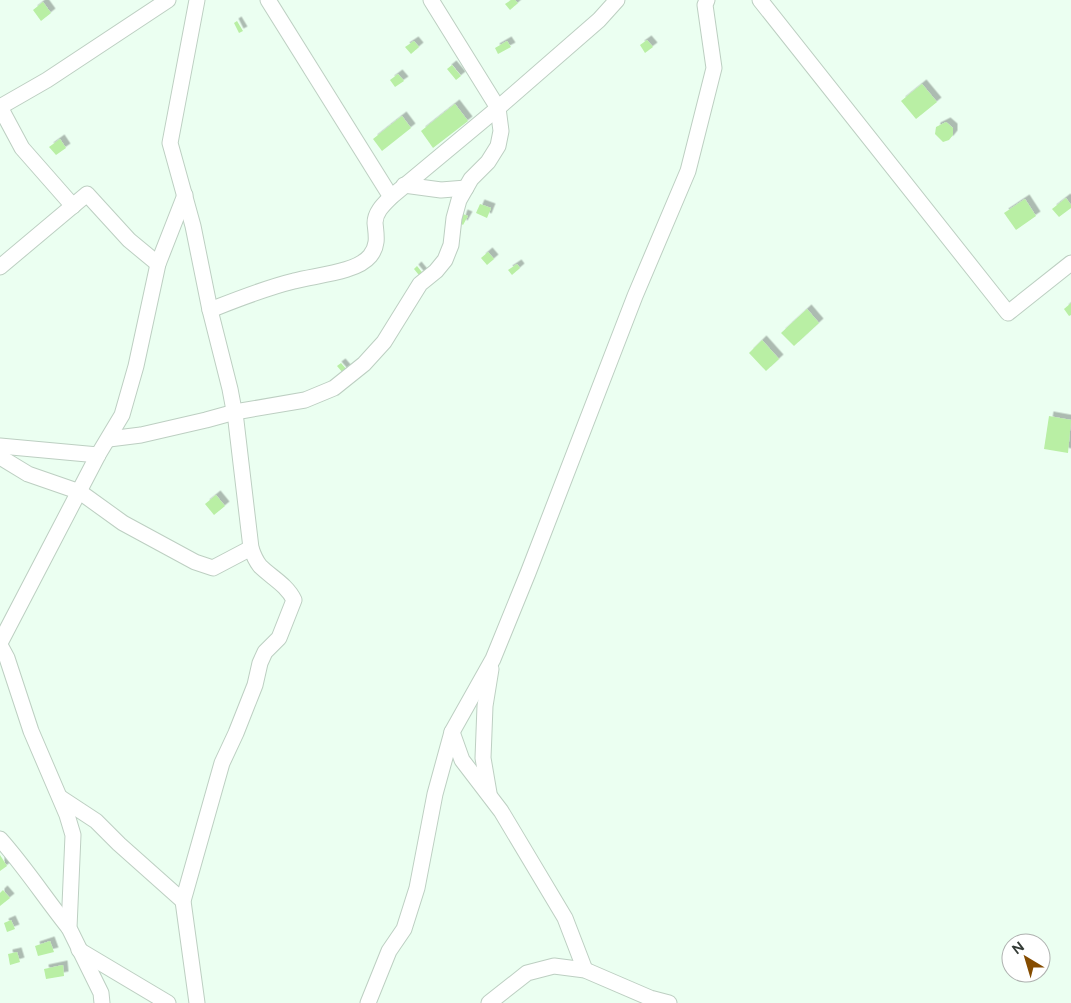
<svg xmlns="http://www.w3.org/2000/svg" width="1071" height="1003" font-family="Figtree,sans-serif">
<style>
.building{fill:#b9efa4;filter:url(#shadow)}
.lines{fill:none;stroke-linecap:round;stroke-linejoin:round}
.street-casing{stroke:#bdcfc2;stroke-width:17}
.street{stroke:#fff;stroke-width:15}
</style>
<defs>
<filter id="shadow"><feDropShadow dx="4.5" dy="-4.5" stdDeviation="0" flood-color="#0004"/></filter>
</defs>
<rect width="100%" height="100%" fill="#ebfff1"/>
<g class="building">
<polygon points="511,0 515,0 518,3 510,10 505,4"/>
<polygon points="43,2 51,13 41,21 33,10"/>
<polygon points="237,21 243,31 239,33 234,23"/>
<polygon points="647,40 653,47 645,53 640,45"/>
<polygon points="414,41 419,47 411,54 405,47"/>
<polygon points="507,41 511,47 498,54 495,48"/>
<polygon points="452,65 461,76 456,80 447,69"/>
<polygon points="398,74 404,81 395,87 390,80"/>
<polygon points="922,84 937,102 916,119 901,101"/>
<polygon points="455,104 468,121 433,148 421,131"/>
<polygon points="402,116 411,128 382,151 373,139"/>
<polygon points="946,122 953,128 953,135 949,140 943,142 935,134 936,127"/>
<polygon points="60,139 66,148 56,155 49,147"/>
<polygon points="1066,198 1071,205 1071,208 1059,217 1052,209"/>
<polygon points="1025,199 1036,216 1016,230 1004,213"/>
<polygon points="480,204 491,208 487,218 476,213"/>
<polygon points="463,214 468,216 463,225 460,223"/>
<polygon points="488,252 494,259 487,265 481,258"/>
<polygon points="517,264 520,268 512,275 508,270"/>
<polygon points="417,266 426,277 423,280 414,269"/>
<polygon points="1071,303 1071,315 1069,316 1064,309"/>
<polygon points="807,309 819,323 794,346 781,333"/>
<polygon points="762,340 779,359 766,371 749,353"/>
<polygon points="341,363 347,370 343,373 337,366"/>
<polygon points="1049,416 1071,420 1068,453 1044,449"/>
<polygon points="216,495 225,506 214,515 205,504"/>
<polygon points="0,855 7,866 0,871"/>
<polygon points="3,890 10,898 0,906 0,893"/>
<polygon points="11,920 15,929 7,932 4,923"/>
<polygon points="50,941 54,952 38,956 35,946"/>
<polygon points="17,952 20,962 10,965 8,954"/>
<polygon points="63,965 64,976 46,979 44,969"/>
</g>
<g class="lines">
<defs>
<g id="street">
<polyline points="268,0 391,197"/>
<polyline points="760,0 1008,313 1071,263"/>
<polyline points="404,185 441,190 466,188"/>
<polyline points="73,206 22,148 0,107 47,80 168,0"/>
<polyline points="0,267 87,194 129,240 158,264"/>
<path d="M210 310C238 299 265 288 294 281 315 275 356 273 370 256 379 245 376 234 375 223 375 212 384 204 391 197L498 108 599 20 617 0"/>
<polyline points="109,439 141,435 206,420 235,412 305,400 334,388 364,364 384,342 420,284 436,271 445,260 451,245 454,218 459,200 471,179 488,162 498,146 501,131 498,108 431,0"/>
<polyline points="0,446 98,455"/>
<polyline points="0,457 28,474 80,492 123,523 195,562 213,568 251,548"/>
<polyline points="0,643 98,455 122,415 136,366 158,264 185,195"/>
<polyline points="0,645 7,658 31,731 67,815 73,835 69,928 101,993 102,1003"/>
<polyline points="452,732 462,760 501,811 565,918 585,970"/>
<polyline points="489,793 483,758 485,706 491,669"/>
<polyline points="61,798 96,821 119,844 183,901"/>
<path d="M0 839C25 867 45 898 69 928"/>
<polyline points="79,950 168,1003"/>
<path d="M197 1003 183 901 222 763 236 733 255 685 260 663 265 652 279 638 294 600C287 585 271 577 260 566 256 561 253 554 251 548L236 421 230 389 210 310 193 226 170 143 197 0"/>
<polyline points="368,1003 389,951 404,929 417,888 435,794 452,732 493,659 528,573 635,296 688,171 714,68 705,5 707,0"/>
<polyline points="489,1003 527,973 554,966 585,970 650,998 669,1003"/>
</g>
</defs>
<use href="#street" class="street-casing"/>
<use href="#street" class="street"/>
</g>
<g transform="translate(1026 958) rotate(322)"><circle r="24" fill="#ffffff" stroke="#aeb1af"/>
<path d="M0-4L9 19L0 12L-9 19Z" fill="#854c00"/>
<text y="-8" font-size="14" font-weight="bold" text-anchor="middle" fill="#353c37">N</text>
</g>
</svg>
